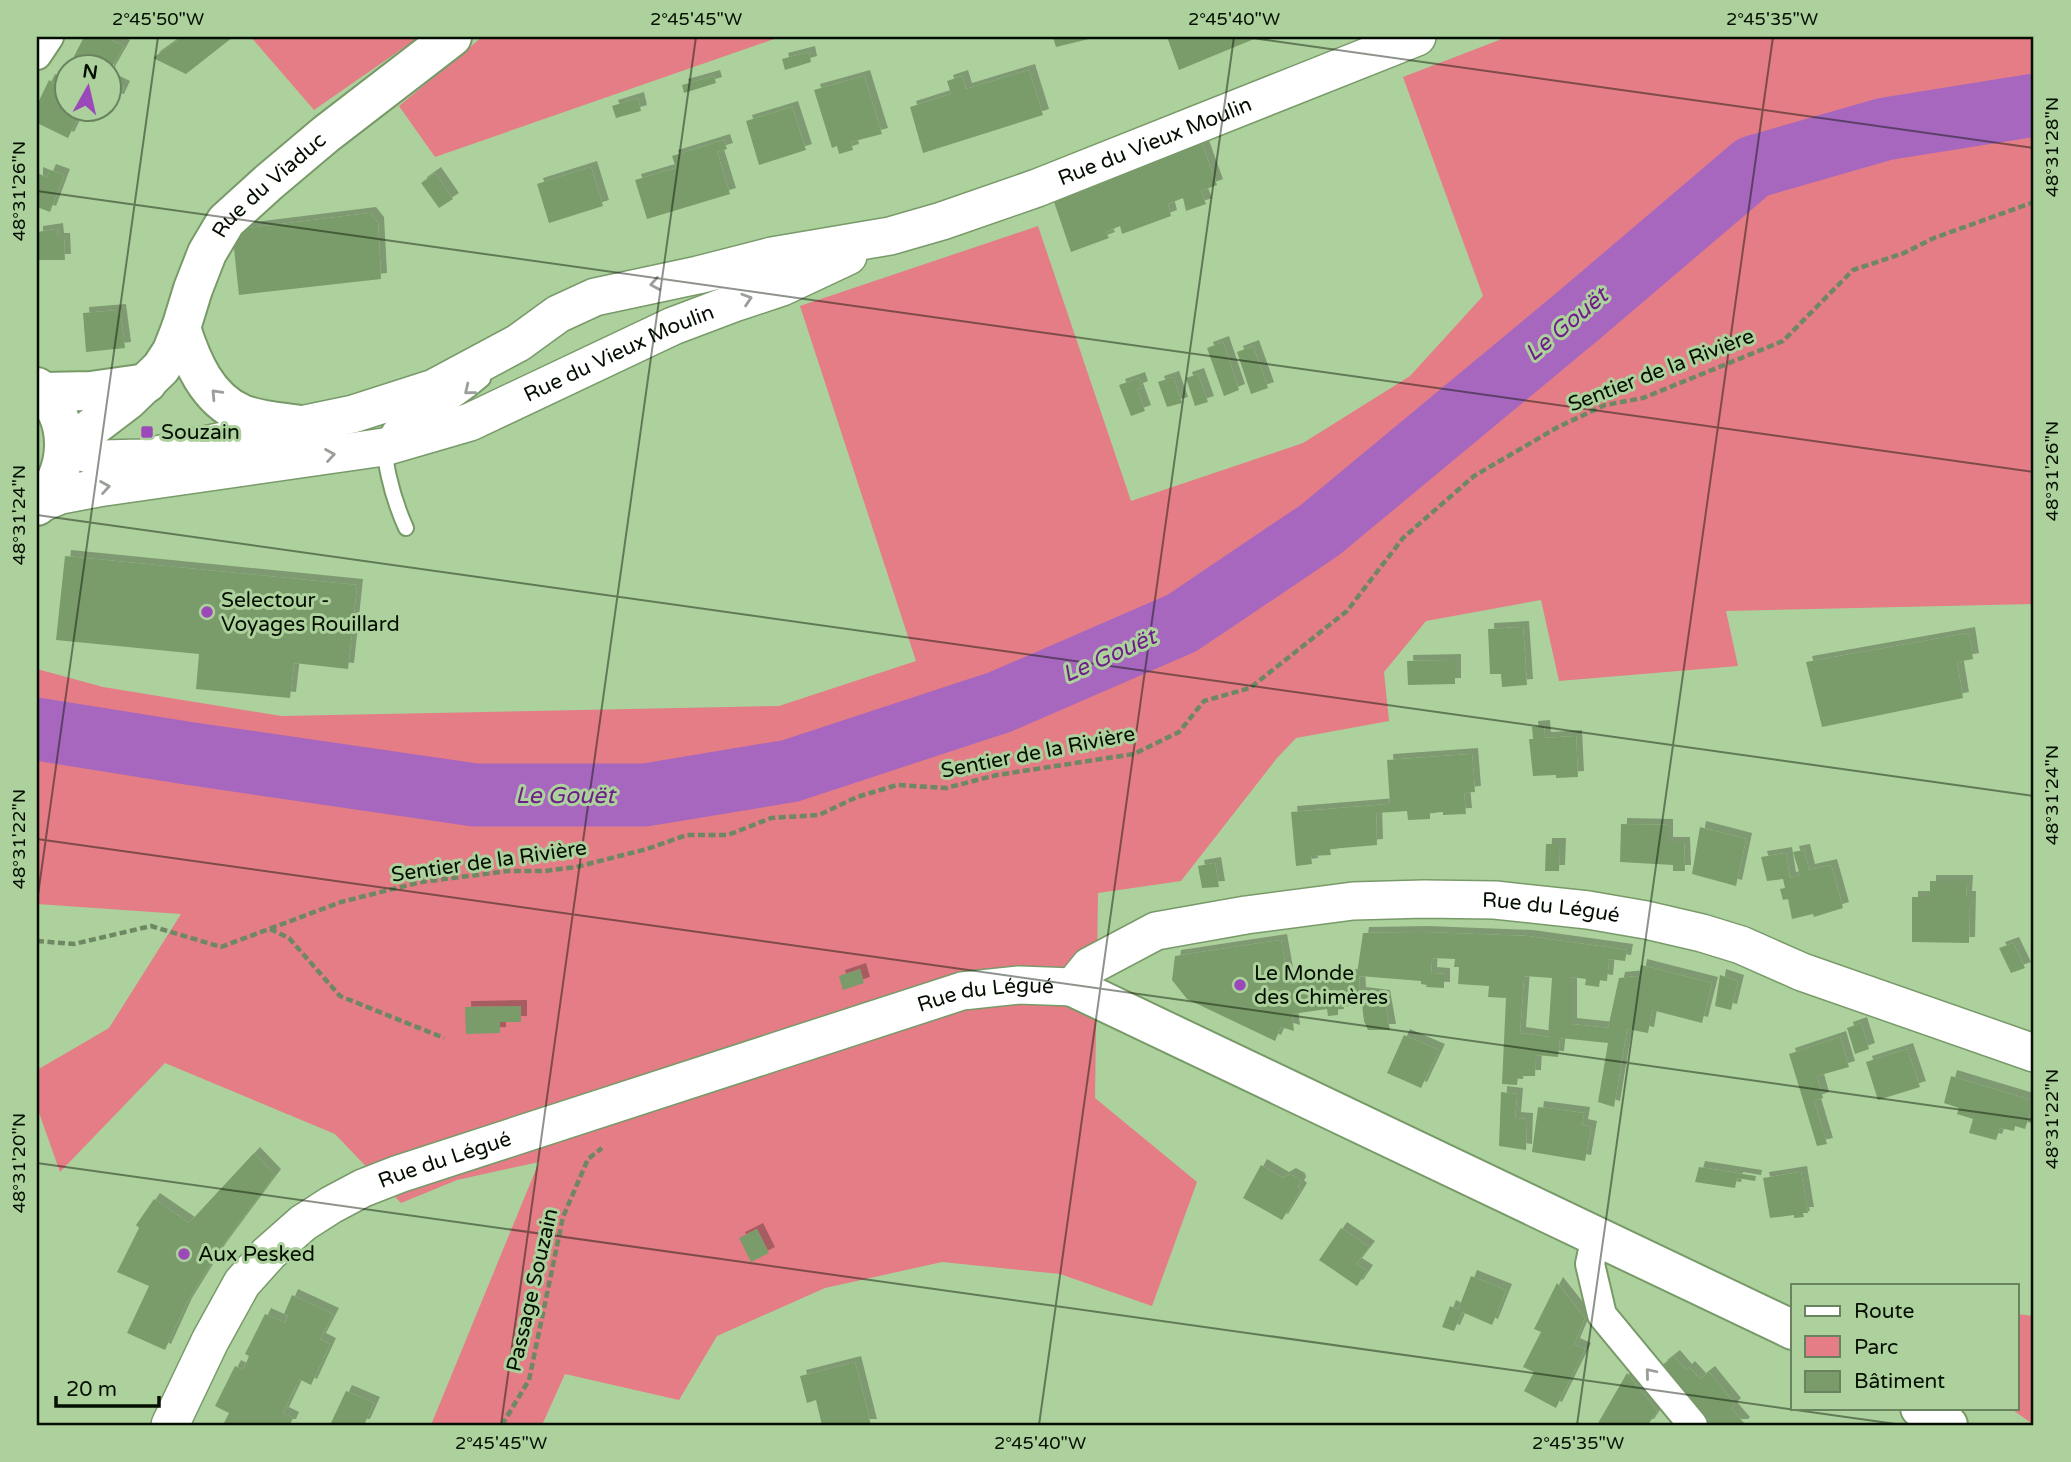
<svg xmlns="http://www.w3.org/2000/svg" width="2071" height="1462" font-family="'Varela Round',sans-serif">
<style>
.green{fill:#e47d85}
.lines{fill:none;stroke-linecap:round;stroke-linejoin:round}
.river{stroke:#a767bf;stroke-width:63}
.building{fill:#7a9c6a;fill-rule:evenodd;filter:url(#shadow)}
.service-casing{stroke:#789a69;stroke-width:18}
.minor-casing{stroke:#789a69;stroke-width:32}
.tertiary-casing{stroke:#789a69;stroke-width:40}
.secondary-casing{stroke:#789a69;stroke-width:42}
.path{stroke:#6d8862;stroke-width:4.5;stroke-dasharray:7 3.5;stroke-linecap:butt}
.service{stroke:#fff;stroke-width:14}
.minor{stroke:#fff;stroke-width:28}
.tertiary{stroke:#fff;stroke-width:37}
.secondary{stroke:#fff;stroke-width:38}
.oneway{stroke:#9b9f99}
.ticks{fill:none;stroke:#040f01;stroke-width:2;stroke-opacity:0.45}
.poi-dot{fill:#9b49b8;stroke:#add19d;stroke-width:2.5}
.labels{text-anchor:middle;stroke-width:6;stroke-linejoin:round;paint-order:stroke}
.street-label{font-size:21px;fill:#040f01;stroke:#add19d}
.poi-label{font-size:21px;fill:#040f01;stroke:#add19d;text-anchor:start}
.water-label{font-size:23px;font-style:italic;fill:#6f1d8a;stroke:#add19d}
.neatline{fill:none;stroke:#040f01;stroke-width:2.5}
.ticks-label{font-size:18px;text-anchor:middle;fill:#040f01}
</style>
<defs>
<filter id="shadow"><feDropShadow dx="6" dy="-6" stdDeviation="0" flood-color="#0004"/></filter>
</defs>
<rect width="100%" height="100%" fill="#add19d"/>
<g class="green">
<polygon points="251,37 419,37 314,110"/>
<polygon points="482,37 780,37 435,157 399,106"/>
<polygon points="1507,37 2034,37 2034,604 1726,611 1738,666 1559,681 1541,600 1426,621 1384,672 1389,721 1296,738 1277,758 1181,881 1098,893 1095,1098 1197,1182 1152,1306 1060,1274 942,1262 825,1288 717,1336 679,1400 565,1374 542,1425 431,1425 539,1162 457,1180 401,1203 335,1134 165,1063 60,1172 37,1107 37,1070 109,1028 181,914 37,904 37,669 103,687 281,716 779,706 916,661 800,306 1038,226 1131,501 1303,443 1410,376 1483,296 1403,77"/>
<polygon points="2017,1314 2034,1316 2034,1425 2010,1408 2017,1408"/>
</g>
<g class="lines">
<polyline class="river" points="37,729 193,754 475,795 645,795 790,771 1000,702 1182,623 1320,530 1578,316 1753,167 1885,129 2034,105"/>
</g>
<g class="building">
<polygon points="84,37 114,37 112,41 124,46 108,74 108,66 75,66 70,64"/>
<polygon points="182,37 233,37 186,74 153,58"/>
<polygon points="1053,37 1093,37 1093,38 1056,47"/>
<polygon points="1167,37 1259,37 1179,70"/>
<polygon points="809,52 811,62 785,70 782,59"/>
<polygon points="1029,70 1043,115 923,153 910,107 951,94 947,81 962,76 966,89"/>
<polygon points="714,76 716,83 684,93 682,85"/>
<polygon points="864,76 882,134 851,142 853,150 839,154 837,146 832,148 814,90"/>
<polygon points="108,79 124,87 118,100 114,99 108,107"/>
<polygon points="49,80 66,89 66,108 83,108 68,138 37,123 37,105"/>
<polygon points="638,98 641,111 616,118 612,106"/>
<polygon points="792,107 806,150 759,165 746,121"/>
<polygon points="1200,138 1217,185 1201,191 1206,204 1186,211 1183,198 1168,204 1171,216 1122,234 1120,226 1106,232 1109,238 1071,252 1051,193"/>
<polygon points="724,140 727,149 717,152 730,194 647,219 635,180 676,168 672,156"/>
<polygon points="591,167 603,206 549,223 537,184"/>
<polygon points="50,170 64,175 50,212 37,207 37,173 47,177"/>
<polygon points="435,173 453,199 439,208 421,183"/>
<polygon points="370,213 378,223 381,279 239,295 232,230"/>
<polygon points="57,229 58,239 64,239 65,260 37,260 37,232"/>
<polygon points="120,310 125,348 86,352 83,313"/>
<polygon points="1223,342 1239,390 1224,396 1207,348"/>
<polygon points="1253,346 1268,388 1251,394 1237,352"/>
<polygon points="1198,374 1208,402 1195,406 1186,378"/>
<polygon points="1173,377 1182,403 1167,407 1158,382"/>
<polygon points="1139,378 1142,387 1137,389 1145,411 1131,416 1119,385"/>
<polygon points="65,556 357,585 348,669 294,663 290,698 196,689 199,654 56,640"/>
<polygon points="1523,627 1527,685 1502,687 1501,674 1490,674 1488,629"/>
<polygon points="1969,633 1973,659 1957,662 1963,698 1822,727 1806,662"/>
<polygon points="1455,660 1455,684 1408,685 1407,661"/>
<polygon points="1544,726 1545,738 1576,736 1578,777 1556,778 1556,775 1533,776 1529,739 1533,739 1532,727"/>
<polygon points="1472,754 1475,792 1464,793 1466,814 1443,815 1443,812 1430,813 1430,819 1408,820 1407,811 1376,813 1377,845 1330,849 1331,855 1311,856 1312,864 1296,866 1291,812 1390,804 1387,760"/>
<polygon points="1621,824 1667,825 1667,843 1684,843 1685,871 1673,871 1673,865 1620,862"/>
<polygon points="1700,827 1746,839 1736,886 1692,874"/>
<polygon points="1546,844 1560,844 1559,871 1545,871"/>
<polygon points="1804,850 1809,870 1831,865 1843,908 1814,917 1813,914 1792,919 1788,899 1783,900 1780,889 1785,888 1783,879 1767,881 1761,857 1786,853 1790,878 1800,875 1793,852"/>
<polygon points="1215,863 1219,887 1202,888 1198,866"/>
<polygon points="1930,881 1967,881 1966,897 1970,897 1969,943 1912,942 1912,897 1930,897"/>
<path d="M1422 932 1527 936 1627 950 1625 961 1609 959 1607 981 1600 980 1599 987 1585 985 1586 979 1571 977V1024L1608 1028 1619 978 1639 976 1641 965 1712 983 1702 1023 1652 1010 1648 1033 1627 1029 1614 1107 1598 1102 1608 1043 1560 1038 1558 1057 1536 1055 1535 1076H1518L1517 1085 1502 1084 1506 998 1488 997 1489 986 1458 984 1459 967H1454L1455 959 1432 958 1431 973 1444 974V988L1426 987 1427 985 1421 984V981L1359 976 1360 993 1384 996 1390 1030H1368L1364 1021 1362 1005 1338 1007V1015L1328 1016 1327 1009 1292 1014 1294 1031 1281 1027 1275 1041 1187 999 1172 980 1175 956 1281 940 1289 984 1357 974 1363 933ZM1524 976 1552 978 1548 1037 1520 1033Z"/>
<polygon points="2013,943 2025,968 2011,973 1999,948"/>
<polygon points="860,969 864,983 843,990 839,976"/>
<polygon points="1720,975 1738,981 1731,1010 1715,1006"/>
<polygon points="521,1006 521,1022 500,1022 500,1033 466,1034 465,1007"/>
<polygon points="1861,1023 1869,1049 1855,1054 1847,1028"/>
<polygon points="1404,1035 1439,1050 1421,1088 1387,1073"/>
<polygon points="1840,1037 1849,1067 1817,1076 1823,1098 1814,1101 1827,1144 1817,1146 1789,1054"/>
<polygon points="1907,1049 1920,1087 1878,1100 1866,1062"/>
<polygon points="1951,1076 2034,1101 2025,1129 2015,1126 2014,1131 2000,1128 1996,1140 1969,1133 1973,1119 1957,1114 1959,1108 1944,1103"/>
<polygon points="1501,1092 1517,1094 1515,1118 1527,1119 1526,1150 1499,1146"/>
<polygon points="1538,1107 1584,1113 1582,1125 1591,1127 1585,1161 1532,1152"/>
<polygon points="254,1153 275,1175 220,1249 186,1304 165,1350 127,1333 149,1286 117,1272 139,1228 136,1225 154,1199 189,1223"/>
<polygon points="1261,1165 1283,1178 1290,1174 1299,1179 1300,1183 1298,1186 1301,1189 1282,1220 1243,1198"/>
<polygon points="1699,1167 1756,1176 1755,1181 1737,1178 1735,1188 1695,1182"/>
<polygon points="1801,1172 1808,1213 1803,1213 1804,1217 1794,1218 1794,1215 1770,1218 1763,1178"/>
<polygon points="1341,1228 1369,1247 1356,1264 1367,1271 1357,1286 1319,1260"/>
<polygon points="757,1229 769,1253 751,1262 739,1238"/>
<polygon points="1471,1276 1506,1290 1492,1325 1462,1312 1454,1331 1442,1327 1450,1306 1458,1310"/>
<polygon points="1557,1283 1585,1318 1574,1344 1585,1349 1556,1408 1524,1391 1534,1372 1523,1367 1541,1332 1534,1329"/>
<polygon points="292,1295 333,1314 320,1339 330,1344 311,1385 299,1379 283,1413 293,1418 290,1425 223,1425 229,1413 215,1406 235,1366 243,1370 249,1356 245,1354 265,1314 285,1323 288,1316 284,1314"/>
<polygon points="1674,1356 1686,1370 1689,1367 1700,1379 1709,1372 1735,1404 1731,1408 1744,1423 1742,1425 1710,1425 1661,1366"/>
<polygon points="855,1362 871,1425 822,1425 816,1400 807,1403 800,1376"/>
<polygon points="1627,1373 1657,1411 1648,1425 1597,1425"/>
<polygon points="346,1391 374,1403 364,1425 330,1425"/>
</g>
<g class="lines">
<defs>
<path id="service" d="M406 528C397 508 373 442 393 426 403 418 426 415 438 410 455 402 469 391 483 379"/>
<g id="minor">
<polyline points="37,55 49,37"/>
<polyline points="1596,1236 1590,1264 1602,1315 1693,1425"/>
</g>
<g id="tertiary">
<path id="s1" d="M65 446 103 459 142 458 353 414 434 388 518 343 558 314 595 297 698 275 772 256 890 236 942 221 1037 188 1417 37"/>
<path id="s2" d="M39 504 61 495 98 488 384 447 470 422 673 326 734 303 782 287 848 256"/>
<path id="s3" d="M170 1425 210 1341 242 1283 269 1253 303 1223 331 1205 363 1188 399 1174 962 991 1019 985 1073 987 1090 966 1156 931 1246 915 1353 901 1424 899 1495 900 1588 910 1646 920 1702 933 1741 945 1802 972 2034 1053"/>
</g>
<g id="secondary">
<path d="M181 328C192 362 207 399 242 414 260 421 281 422 300 425"/>
<path d="M37 387C75 418 71 475 37 506"/>
<polyline points="43,392 91,391 147,383"/>
<path id="s4" d="M65 443 78 438 128 400 161 368 172 351 181 328 193 289 207 253 226 221 269 182 326 134 452 37"/>
<polyline points="1073,987 1793,1330"/>
<polyline points="1920,1408 1948,1425"/>
</g>
</defs>
<use href="#service" class="service-casing"/>
<use href="#minor" class="minor-casing"/>
<use href="#tertiary" class="tertiary-casing"/>
<use href="#secondary" class="secondary-casing"/>
<g class="path">
<polyline points="270,929 289,938 340,996 444,1038"/>
<polyline points="37,941 74,944 151,926 221,947 341,902 421,882 508,871 545,871 576,867 647,849 687,835 728,835 771,818 819,815 857,797 897,785 946,788 997,775 1134,754 1179,732 1204,701 1250,688 1347,611 1403,538 1474,476 1558,427 1605,405 1643,398 1783,341 1853,270 1904,253 1934,238 2034,202"/>
<polyline points="502,1425 529,1380 563,1217 588,1159 602,1148"/>
</g>
<use href="#service" class="service"/>
<use href="#minor" class="minor"/>
<use href="#tertiary" class="tertiary"/>
<use href="#secondary" class="secondary"/>
</g>
<defs><path id="oneway-chevron" d="M-2-3.5L2.5 0L-2 3.5" fill="none" stroke-width="1.6" stroke-linecap="round" stroke-linejoin="round" transform="scale(1.75)"/></defs>
<g class="oneway">
<use href="#oneway-chevron" transform="translate(655 284) rotate(170)"/>
<use href="#oneway-chevron" transform="translate(747 299) rotate(-18)"/>
<use href="#oneway-chevron" transform="translate(469 390) rotate(141)"/>
<use href="#oneway-chevron" transform="translate(216 394) rotate(-133)"/>
<use href="#oneway-chevron" transform="translate(330 455) rotate(-9)"/>
<use href="#oneway-chevron" transform="translate(105 487) rotate(-9)"/>
<use href="#oneway-chevron" transform="translate(1650 1373) rotate(-130)"/>
</g>
<path class="ticks" d="M1245 37 2034 148M37 191 2034 472M37 515 2034 796M37 839 2034 1120M37 902 158 37M37 1163 1903 1425M501 1425 696 37M1039 1425 1234 37M1577 1425 1773 37"/>
<g class="poi-dot">
<rect x="140" y="425" width="14" height="14" rx="3.5"/>
<circle cx="207" cy="612" r="7"/>
<circle cx="1240" cy="985" r="7"/>
<circle cx="184" cy="1254" r="7"/>
</g>
<g class="labels">
<g class="street-label">
<text dy="7" stroke="none"><textPath href="#s1" startOffset="1148">Rue du Vieux Moulin</textPath></text>
<text dy="7" stroke="none"><textPath href="#s4" startOffset="340">Rue du Viaduc</textPath></text>
<text dy="7" stroke="none"><textPath href="#s2" startOffset="604">Rue du Vieux Moulin</textPath></text>
<text transform="translate(1661 370) rotate(-21)" y="7">Sentier de la Rivière</text>
<text transform="translate(1038 752) rotate(-11)" y="7">Sentier de la Rivière</text>
<text transform="translate(489 861) rotate(-8)" y="7">Sentier de la Rivière</text>
<text dy="7" stroke="none"><textPath href="#s3" startOffset="1556">Rue du Légué</textPath></text>
<text dy="7" stroke="none"><textPath href="#s3" startOffset="968">Rue du Légué</textPath></text>
<text dy="7" stroke="none"><textPath href="#s3" startOffset="401">Rue du Légué</textPath></text>
<text transform="translate(532 1290) rotate(-77)" y="7">Passage Souzain</text>
</g>
<g class="poi-label">
<text x="161" y="439">Souzain</text>
<text x="221" y="607">Selectour -<tspan x="221" dy="24">Voyages Rouillard</tspan></text>
<text x="1254" y="980">Le Monde<tspan x="1254" dy="24">des Chimères</tspan></text>
<text x="198" y="1261">Aux Pesked</text>
</g>
<g class="water-label">
<text transform="translate(1566 324) rotate(-40)" y="8">Le Gouët</text>
<text transform="translate(1109 655) rotate(-24)" y="8">Le Gouët</text>
<text x="565" y="803">Le Gouët</text>
</g>
</g>
<rect width="2071" height="1462" fill="none" stroke="#add19d" stroke-width="77"/>
<rect x="1791" y="1284" width="228" height="126" fill="#add19d" stroke="#69835f" stroke-width="2"/>
<rect x="1805" y="1306" width="35" height="10" fill="#ffffff" stroke="#69835f" stroke-width="2"/>
<text x="1854" y="1318" font-size="21" fill="#040f01">Route</text>
<rect x="1805" y="1336" width="35" height="21" fill="#e47d85" stroke="#69835f" stroke-width="2"/>
<text x="1854" y="1354" font-size="21" fill="#040f01">Parc</text>
<rect x="1805" y="1371" width="35" height="21" fill="#7a9c6a" stroke="#69835f" stroke-width="2"/>
<text x="1854" y="1388" font-size="21" fill="#040f01">Bâtiment</text>
<g transform="translate(88 88) rotate(8)"><circle r="33" fill="#add19d" stroke="#69835f" stroke-width="2"/>
<path d="M0-5L12 26L0 18L-12 26Z" fill="#9b49b8"/>
<text y="-10" font-size="19" font-weight="bold" text-anchor="middle" fill="#040f01">N</text>
</g>
<path d="M56 1396v10h103v-10" fill="none" stroke="#040f01" stroke-width="3.5"/>
<text x="66" y="1396" font-size="21" fill="#040f01" stroke="#add19d" stroke-width="5" paint-order="stroke">20 m</text>
<rect x="38" y="38" width="1994" height="1386" class="neatline"/>
<g class="ticks-label">
<text x="158" y="25">2°45'50"W</text>
<text x="696" y="25">2°45'45"W</text>
<text x="1234" y="25">2°45'40"W</text>
<text x="1772" y="25">2°45'35"W</text>
<text transform="translate(2052 147) rotate(-90)" y="6">48°31'28"N</text>
<text transform="translate(19 191) rotate(-90)" y="6">48°31'26"N</text>
<text transform="translate(2052 471) rotate(-90)" y="6">48°31'26"N</text>
<text transform="translate(19 515) rotate(-90)" y="6">48°31'24"N</text>
<text transform="translate(2052 795) rotate(-90)" y="6">48°31'24"N</text>
<text transform="translate(19 839) rotate(-90)" y="6">48°31'22"N</text>
<text transform="translate(2052 1119) rotate(-90)" y="6">48°31'22"N</text>
<text transform="translate(19 1163) rotate(-90)" y="6">48°31'20"N</text>
<text x="501" y="1449">2°45'45"W</text>
<text x="1040" y="1449">2°45'40"W</text>
<text x="1578" y="1449">2°45'35"W</text>
</g>
</svg>
